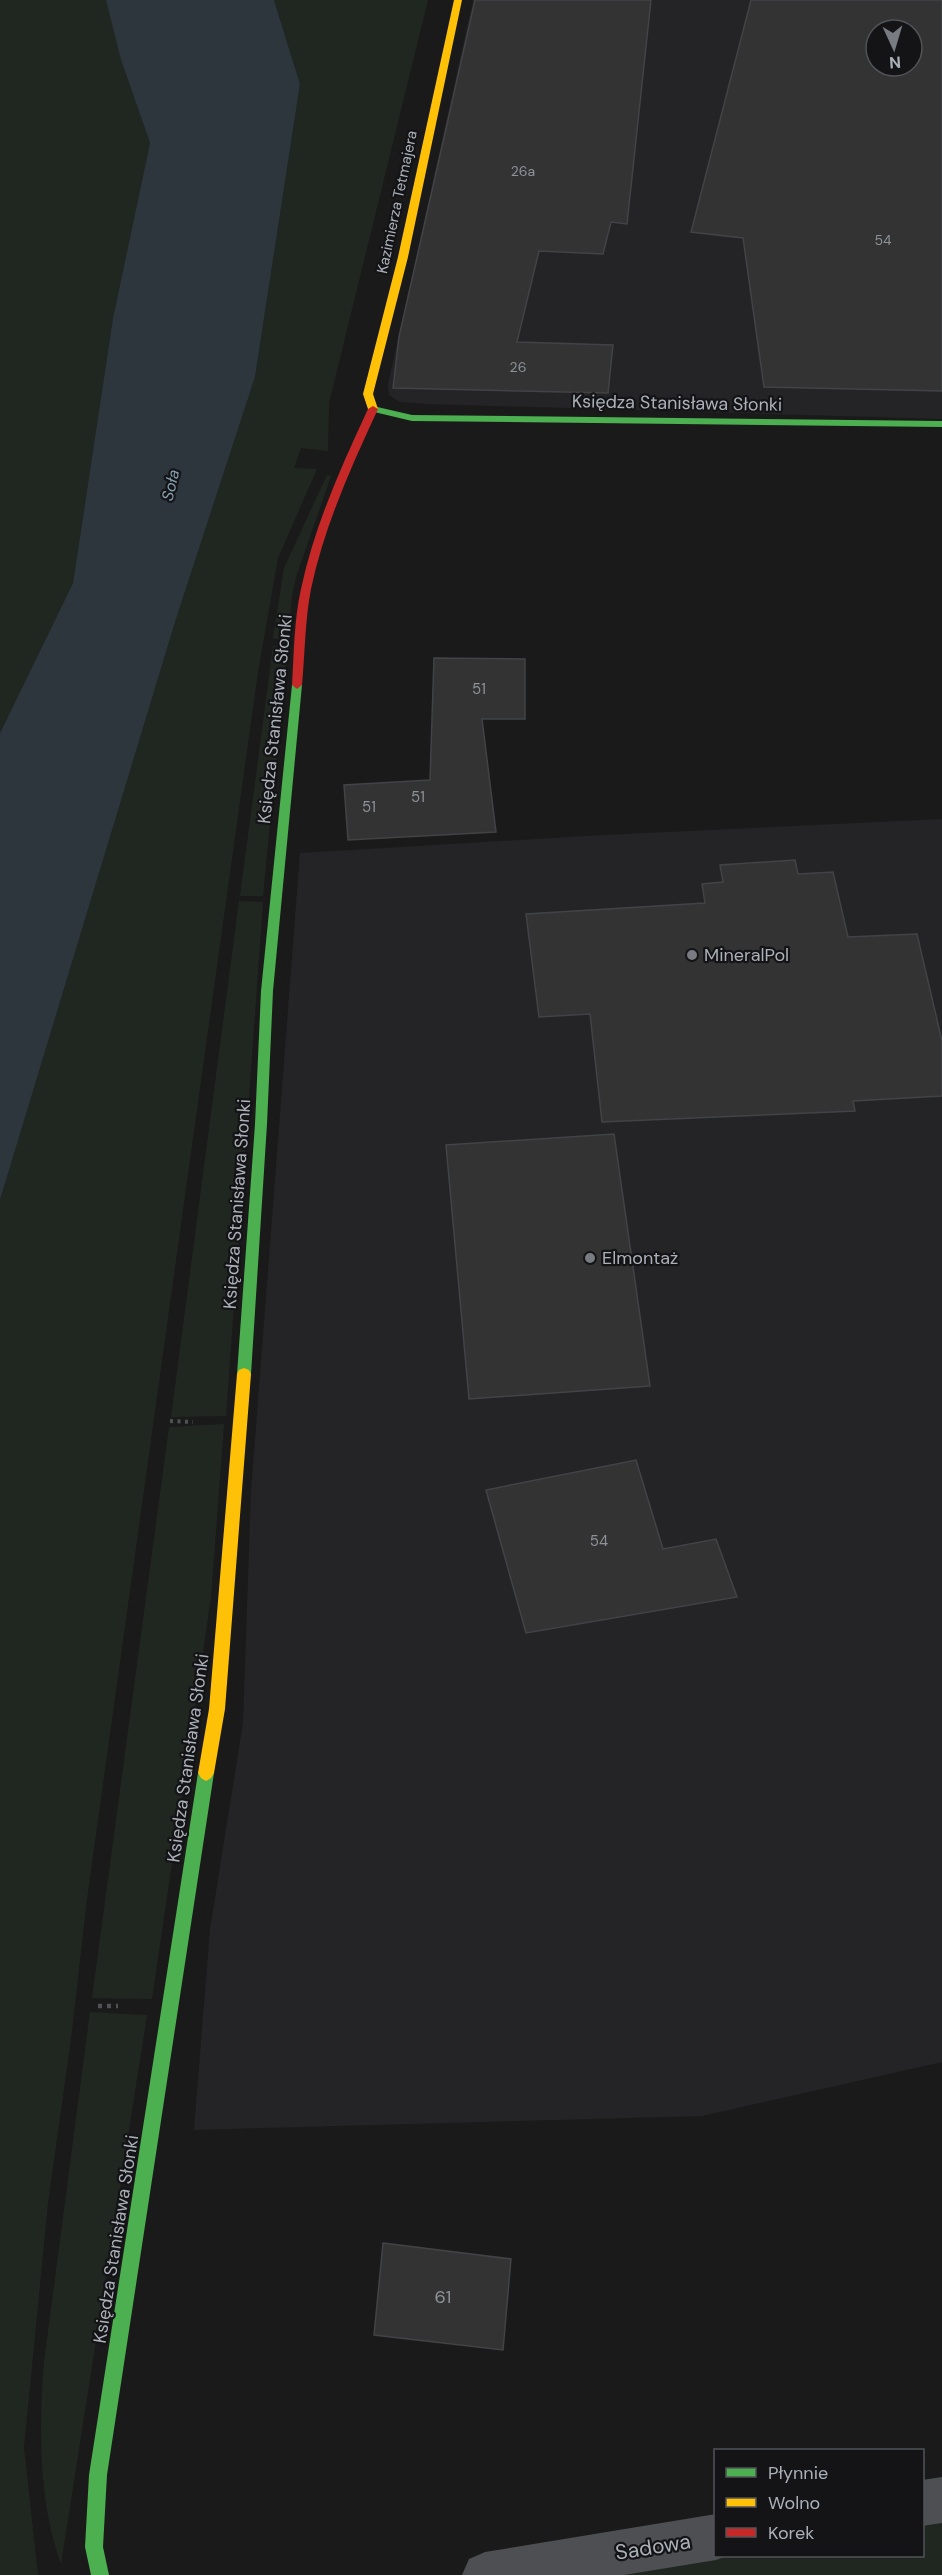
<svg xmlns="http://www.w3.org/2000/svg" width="942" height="2575" font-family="'DM Sans',sans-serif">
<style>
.built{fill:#242426;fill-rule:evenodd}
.green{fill:#202720}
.water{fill:#2d363c}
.building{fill:#333334;stroke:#424346;stroke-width:1.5;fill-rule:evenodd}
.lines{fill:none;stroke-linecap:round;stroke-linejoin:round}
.path-far1{stroke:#505154;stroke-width:4;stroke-dasharray:3 4.5;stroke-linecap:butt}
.path{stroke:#505154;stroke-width:4.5;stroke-dasharray:4 5;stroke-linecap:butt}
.street{fill:#4e4f53;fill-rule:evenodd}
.fast{fill:#4caf50;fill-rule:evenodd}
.slow{fill:#ffc107;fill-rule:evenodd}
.jam{fill:#c62828;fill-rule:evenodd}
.poi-dot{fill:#787c82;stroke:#141416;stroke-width:2}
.labels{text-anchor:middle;stroke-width:4.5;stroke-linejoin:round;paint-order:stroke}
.far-number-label{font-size:14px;fill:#8d9298}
.far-street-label{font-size:15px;fill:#abb1ba;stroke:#141416}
.number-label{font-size:15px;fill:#8d9298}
.far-water-label{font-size:16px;font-style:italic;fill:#84a1b3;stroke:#141416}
.street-label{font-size:18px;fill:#abb1ba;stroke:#141416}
.poi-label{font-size:18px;fill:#abb1ba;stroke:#141416;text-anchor:start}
.near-number-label{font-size:18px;fill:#8d9298}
.near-street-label{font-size:21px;fill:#abb1ba;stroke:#141416}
</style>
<rect width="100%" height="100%" fill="#1a1a1a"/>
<g class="built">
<path d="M473 0H942V419L427 404 400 402 389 395 388 384ZM876 30H912V66H876Z"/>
<polygon points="942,819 942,2062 702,2116 194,2130 210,1929 243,1723 251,1491 300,853 604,835"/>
</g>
<g class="green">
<polygon points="0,0 106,0 121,60 150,143 113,318 73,583 0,733"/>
<polygon points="274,0 428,0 329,403 328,451 301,448 294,468 317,469 278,558 258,672 87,1899 71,2039 48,2203 24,2447 38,2575 0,2575 0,1200 176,619 255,377 300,84"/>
<polygon points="327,475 331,476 296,577 292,596 288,640 273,638 284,568"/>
<polygon points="273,646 287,647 263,896 240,896"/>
<polygon points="239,901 263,902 226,1416 171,1417"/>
<polygon points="224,1424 211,1597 152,1999 92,1998 169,1427"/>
<path d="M90 2012 147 2015 61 2564C38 2501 39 2429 44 2362Z"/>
<polygon points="942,2493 942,2575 529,2575 716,2556 922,2556 923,2497"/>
</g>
<polygon class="water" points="106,0 274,0 300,84 255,377 176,619 0,1200 0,733 73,583 113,318 150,143 121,60"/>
<g class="building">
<polygon points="475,0 651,0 627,224 611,222 603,254 539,251 517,342 613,345 608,393 393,388 399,337"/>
<path d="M751 0H942V391L764 387 743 238 691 232ZM876 30H912V66H876Z"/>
<polygon points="434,658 525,659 525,719 482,719 496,832 348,840 344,785 430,780"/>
<polygon points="795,860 798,874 833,872 848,937 917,934 942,1041 942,1096 853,1101 855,1111 602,1122 590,1014 539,1017 526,914 705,903 702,884 723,882 720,865"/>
<polygon points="614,1134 650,1386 469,1399 446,1145"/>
<polygon points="636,1460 663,1549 716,1539 737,1597 526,1633 486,1490"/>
<polygon points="383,2243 511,2259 503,2350 374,2335"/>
</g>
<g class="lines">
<polyline class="path-far1" points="170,1421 193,1422"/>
<polyline class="path" points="98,2006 118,2006"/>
<g class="street">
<polygon points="942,2477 942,2523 922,2526 922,2480"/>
<polygon points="716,2514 716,2556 727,2556 716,2560 624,2575 462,2575 469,2559 485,2552"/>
</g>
<g class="fast">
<polygon points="373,406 412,415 942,421 942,427 412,421 370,411 370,407"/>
<polygon points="297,681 302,685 273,991 267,1124 251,1374 249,1378 244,1380 239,1378 237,1374 255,1124 261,991 292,685"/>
<polygon points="206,1765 211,1768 214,1773 107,2475 103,2547 109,2575 91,2575 85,2547 89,2475 198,1773 201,1768"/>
</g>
<g class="slow">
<polygon points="454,0 462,0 408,257 373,394 378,409 373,412 368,409 363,394 398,257"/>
<polygon points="244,1368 249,1370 251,1374 225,1709 214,1773 211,1778 206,1781 201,1778 198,1773 209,1709 237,1374 239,1370"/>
</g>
<path class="jam" d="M373 406 378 409C351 467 324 527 311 589 305 620 305 653 302 685L297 689 292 685C294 653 294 620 301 589 314 527 341 467 368 409Z"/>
</g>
<g class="poi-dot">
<circle cx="692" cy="955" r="6"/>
<circle cx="590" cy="1258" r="6"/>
</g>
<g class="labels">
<g class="far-number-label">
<text x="523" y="176">26a</text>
<text x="883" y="245">54</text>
<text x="518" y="372">26</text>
</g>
<g class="far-street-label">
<text transform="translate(397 202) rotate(-78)" y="5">Kazimierza Tetmajera</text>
</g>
<g class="number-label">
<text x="479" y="694">51</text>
<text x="418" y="802">51</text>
<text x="369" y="812">51</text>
<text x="599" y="1546">54</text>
</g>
<g class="far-water-label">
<text transform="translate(170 485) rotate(-77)" y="6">Soła</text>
</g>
<g class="street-label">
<text transform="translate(677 403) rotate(1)" y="6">Księdza Stanisława Słonki</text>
<text transform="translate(275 719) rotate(-84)" y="6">Księdza Stanisława Słonki</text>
<text transform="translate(237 1204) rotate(-86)" y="6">Księdza Stanisława Słonki</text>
<text transform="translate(188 1758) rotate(-82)" y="6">Księdza Stanisława Słonki</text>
<text transform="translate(116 2239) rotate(-81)" y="6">Księdza Stanisława Słonki</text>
</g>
<g class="poi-label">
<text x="704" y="961">MineralPol</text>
<text x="602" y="1264">Elmontaż</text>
</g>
<g class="near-number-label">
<text x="443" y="2303">61</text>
</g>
<g class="near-street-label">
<text transform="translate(653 2547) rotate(-9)" y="7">Sadowa</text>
</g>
</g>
<rect x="714" y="2449" width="210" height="108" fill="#141416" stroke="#505358" stroke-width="1.5"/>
<rect x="726" y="2468" width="30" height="9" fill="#4caf50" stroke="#505358" stroke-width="1.5"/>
<text x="768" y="2479" font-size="18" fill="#abb1ba">Płynnie</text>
<rect x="726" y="2498" width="30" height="9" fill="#ffc107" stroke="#505358" stroke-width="1.5"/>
<text x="768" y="2509" font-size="18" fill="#abb1ba">Wolno</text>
<rect x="726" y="2528" width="30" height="9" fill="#c62828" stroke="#505358" stroke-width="1.5"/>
<text x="768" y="2539" font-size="18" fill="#abb1ba">Korek</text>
<g transform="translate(894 48) rotate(176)"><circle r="28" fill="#141416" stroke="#505358" stroke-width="1.5"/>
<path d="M0-4.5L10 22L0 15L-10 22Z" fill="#787c82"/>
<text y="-9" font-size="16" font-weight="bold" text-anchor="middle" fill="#abb1ba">N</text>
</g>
</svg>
